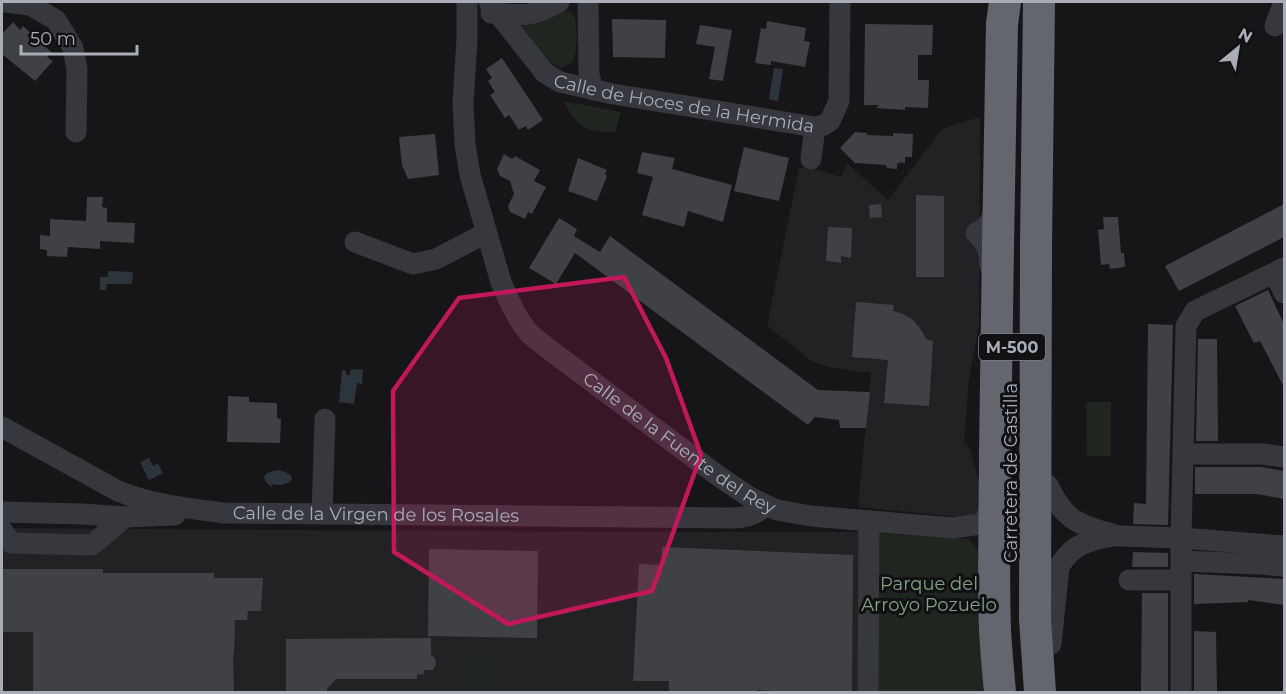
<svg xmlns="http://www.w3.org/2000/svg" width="1286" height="694" font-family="Montserrat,sans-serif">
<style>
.built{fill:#222225}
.green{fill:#1e261f}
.water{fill:#2c353c}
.building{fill:#404145}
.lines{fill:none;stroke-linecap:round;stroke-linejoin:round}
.minor{stroke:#37383d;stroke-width:21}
.highway{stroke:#63666e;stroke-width:32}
.marked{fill:#c2185b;fill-opacity:0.2;stroke:#c2185b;stroke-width:4.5;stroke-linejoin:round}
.labels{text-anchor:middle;stroke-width:6;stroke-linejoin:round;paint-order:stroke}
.shield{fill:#111113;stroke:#7b7e86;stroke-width:1.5}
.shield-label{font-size:16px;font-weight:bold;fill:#a8adb8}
.street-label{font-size:18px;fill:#a8adb8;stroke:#111113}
.park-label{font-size:18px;fill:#7fa381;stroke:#111113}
</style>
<rect width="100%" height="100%" fill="#161618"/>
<g class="built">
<polygon points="980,117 979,325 969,378 964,443 969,447 979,482 979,512 971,518 858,507 871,373 833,368 813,362 767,326 799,168 816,169 841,177 847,163 888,200 942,129"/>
<polygon points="2,528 622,532 869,532 877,692 2,692"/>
</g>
<g class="green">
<path d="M566 11 573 13C578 23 579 58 570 64 567 66 564 67 561 68L551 63 523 27 524 22 543 21 553 15Z"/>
<path d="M563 101 621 112 615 133C584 131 579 128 563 101Z"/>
<polygon points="1086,402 1111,402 1111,456 1087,456"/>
<path d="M879 533 968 539C975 544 978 550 980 558L983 692H877Z"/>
<polygon points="468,652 490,653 489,688 467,687"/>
</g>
<g class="water">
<polygon points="774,68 783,69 778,101 769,99"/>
<polygon points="108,271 133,272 132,284 107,284 106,290 100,290 100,277 108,277"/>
<polygon points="351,369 363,370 362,384 357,383 354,404 339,402 342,370 346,371 346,375 350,375"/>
<polygon points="149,458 153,466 158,463 163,473 149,480 140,462"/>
<path d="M278 470 283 471 291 475 292 480C287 485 279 486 273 484L271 487 266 482 264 477C267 472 273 471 278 470Z"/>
</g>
<g class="building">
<polygon points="612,19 666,20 665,58 613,57"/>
<polygon points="767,21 806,28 804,41 810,42 805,67 771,61 771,65 755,63 761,28 766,29"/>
<polygon points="13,22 20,30 23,26 51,52 47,57 53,61 35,81 2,54 2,34"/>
<polygon points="865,24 933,25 932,55 918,55 918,80 929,80 928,108 905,107 905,110 876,108 879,105 864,105"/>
<polygon points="700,25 732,30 723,81 709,79 715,47 696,44"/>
<polygon points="502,58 543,120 528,130 526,126 519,130 509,115 505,118 490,95 495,92 488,81 492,78 486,69"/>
<polygon points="855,132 867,133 867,135 893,136 893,133 913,134 912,157 905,157 905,163 899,162 900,164 897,163 897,169 887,168 886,165 855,163 840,148"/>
<polygon points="435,134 439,175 408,179 402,165 399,137"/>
<polygon points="744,147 789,158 779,201 734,191"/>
<polygon points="642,152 675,158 672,169 732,185 723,222 688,211 684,227 642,215 653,177 637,173"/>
<polygon points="504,154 512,159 515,156 540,170 534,181 546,187 532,214 528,212 525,219 510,212 508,206 514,194 512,188 510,181 500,176 497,169"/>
<polygon points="578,158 607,170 605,174 607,176 597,201 568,191"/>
<polygon points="916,195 944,196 944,277 916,277"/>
<polygon points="87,197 103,197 102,207 107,208 107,222 135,223 134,243 100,241 100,249 68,247 67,257 47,256 47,250 40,249 40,235 50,236 50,219 86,221"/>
<polygon points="881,204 882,217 870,218 869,205"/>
<polygon points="1284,204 1284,237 1179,291 1165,266"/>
<polygon points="1103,217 1118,217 1121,253 1124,253 1125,267 1110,269 1109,264 1101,265 1098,230 1104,229"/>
<polygon points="559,218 577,229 574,236 600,252 610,236 818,390 870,392 866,428 840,428 839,420 815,417 808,425 575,253 556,284 529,268"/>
<polygon points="828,227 852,228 851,258 841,256 841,263 826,261"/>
<polygon points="1268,290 1284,324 1284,387 1260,341 1254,343 1235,306"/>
<polygon points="856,302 894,305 893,311 903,314 913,320 919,327 927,340 933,341 929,406 884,403 888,360 852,357"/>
<polygon points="1148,324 1173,325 1168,525 1133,524 1134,503 1146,504"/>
<polygon points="1198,339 1217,339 1218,441 1196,441"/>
<polygon points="228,396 249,397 249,402 277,403 277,418 281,419 280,443 227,442"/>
<polygon points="1195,467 1261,467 1284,471 1284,499 1257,494 1195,494"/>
<polygon points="662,547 853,555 852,693 802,693 758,690 754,693 669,693 669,681 633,681 639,564 661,565"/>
<polygon points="429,549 538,551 537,638 428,636"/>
<polygon points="1133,552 1168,553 1168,567 1132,567"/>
<polygon points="2,569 103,569 103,573 214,573 214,578 263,578 261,611 248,611 247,620 235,620 234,655 233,655 234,693 33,693 33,632 2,632"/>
<polygon points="1194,574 1284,579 1284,605 1248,600 1248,602 1194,604"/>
<polygon points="1142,593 1168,593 1168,693 1141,693"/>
<polygon points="1194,631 1216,632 1217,693 1194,693"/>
<polygon points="431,638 431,655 435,658 436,664 433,670 424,670 424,674 417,675 417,679 336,679 327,689 327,693 286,693 286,639"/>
</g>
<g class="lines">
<g class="minor">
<polyline points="6,2 30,5 56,20 73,48 77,69 76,132"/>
<path id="s1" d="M467 2V40L463 103 465 144 470 175 501 282C508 299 516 317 528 332 535 339 543 344 550 350L717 475 751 498 777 510 811 516 953 528 980 524 985 520 993 501"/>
<path id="s2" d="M489 2 545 73 560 82 613 94 815 127 824 125 830 121 839 101 840 2"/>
<polyline points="588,2 589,75 593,90"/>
<path d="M491 13C523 15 530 18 559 2"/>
<polyline points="1275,26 1284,2"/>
<polyline points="811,159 815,127"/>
<polyline points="355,242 413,264 436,259 486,233"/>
<path d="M990 266C990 251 986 243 976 233 989 227 992 220 995 206"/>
<polyline points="1275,273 1284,293"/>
<path id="s3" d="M2 427 118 491C152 505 188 508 223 513L735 518C748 517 756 514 766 506"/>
<polyline points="1184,454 1262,454 1284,457"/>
<path d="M1048 485C1063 519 1078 525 1112 534"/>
<polyline points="2,512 82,514 125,517 175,515"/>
<polyline points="322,514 325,419"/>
<polyline points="2,530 11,543 92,545 125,517"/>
<polyline points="1181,561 1259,564 1284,566"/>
<polyline points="1129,580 1181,580"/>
<path d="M1051 644 1059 567C1070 548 1081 543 1102 538 1109 537 1115 535 1121 536L1181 538 1284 546"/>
<polyline points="868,692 869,521"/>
<polyline points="1181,692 1181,538 1186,326 1195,311 1284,268"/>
</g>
<g class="highway">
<polyline points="1039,2 1036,245 1035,619 1040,692"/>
<path d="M1000 692C998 671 996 650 995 629 993 570 995 511 995 451 996 309 1000 166 1002 24L1005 2"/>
</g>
</g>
<path class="marked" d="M624 277 666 358 701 455 652 591 508 624 394 552 393 391 459 298Z"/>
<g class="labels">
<rect class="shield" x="979" y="334" width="66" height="26" rx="4.5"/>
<g class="shield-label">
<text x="1012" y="353">M-500</text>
</g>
<g class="street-label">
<text dy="6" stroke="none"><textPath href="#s2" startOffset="234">Calle de Hoces de la Hermida</textPath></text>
<text dy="6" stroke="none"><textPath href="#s1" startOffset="530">Calle de la Fuente del Rey</textPath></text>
<text transform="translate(1011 473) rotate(-90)" y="6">Carretera de Castilla</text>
<text dy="6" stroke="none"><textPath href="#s3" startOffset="393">Calle de la Virgen de los Rosales</textPath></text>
</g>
<g class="park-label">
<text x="929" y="590">Parque del<tspan x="929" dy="21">Arroyo Pozuelo</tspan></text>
</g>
</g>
<rect width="1286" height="694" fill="none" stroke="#a8adb8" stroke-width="6"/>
<g transform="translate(1238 48) rotate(30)" stroke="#111113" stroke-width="4.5" paint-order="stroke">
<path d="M0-4.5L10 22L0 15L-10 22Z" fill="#a8adb8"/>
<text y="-9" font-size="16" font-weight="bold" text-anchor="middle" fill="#a8adb8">N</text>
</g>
<path d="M21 45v9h116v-9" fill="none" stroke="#a8adb8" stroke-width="3"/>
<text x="30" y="45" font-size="18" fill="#a8adb8" stroke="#111113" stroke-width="4.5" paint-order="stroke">50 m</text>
</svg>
